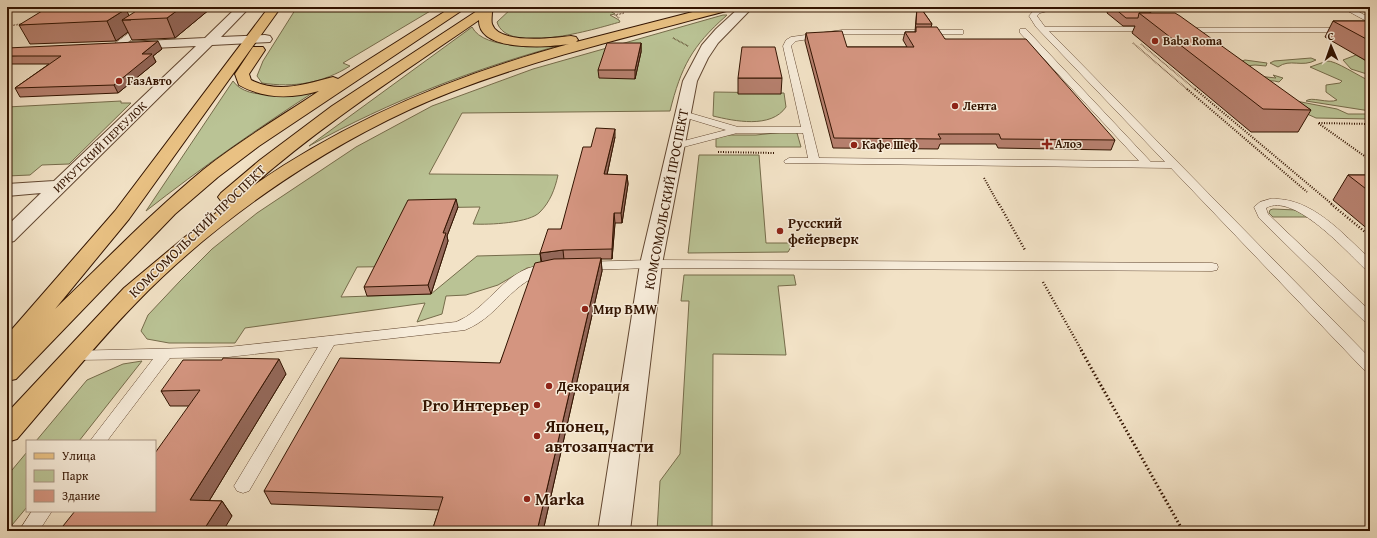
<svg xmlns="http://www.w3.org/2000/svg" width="1377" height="538" font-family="'Gentium Book Plus',serif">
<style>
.green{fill:#bac395;stroke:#766c4b}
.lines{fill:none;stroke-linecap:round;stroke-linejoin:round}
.service-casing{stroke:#634832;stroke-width:1}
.minor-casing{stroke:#634832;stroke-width:2}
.primary-casing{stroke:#331401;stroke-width:2}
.path-far3{stroke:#331401;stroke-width:1.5;stroke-dasharray:0.5 1;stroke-linecap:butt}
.path-far2{stroke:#331401;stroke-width:2;stroke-dasharray:1 1.5;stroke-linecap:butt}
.path-far1{stroke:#331401;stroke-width:2.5;stroke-dasharray:1 2;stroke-linecap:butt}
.path{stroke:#331401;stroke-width:3;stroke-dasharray:1.5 2.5;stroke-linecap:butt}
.service{fill:#f7ecda;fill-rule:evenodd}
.minor{fill:#f7ecda;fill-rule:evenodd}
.primary{fill:#e9c183;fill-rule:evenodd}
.wall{fill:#b6806e;stroke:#331401}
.shaded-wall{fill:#94685a;stroke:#331401}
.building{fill:#d49580;stroke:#331401}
.poi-dot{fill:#8f2418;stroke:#f7ecda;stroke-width:1.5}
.labels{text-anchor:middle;stroke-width:3;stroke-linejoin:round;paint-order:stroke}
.far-poi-label{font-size:12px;font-weight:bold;fill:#331401;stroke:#f7ecda;text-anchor:start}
.far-street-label{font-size:12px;fill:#331401;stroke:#f7ecda}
.street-label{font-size:14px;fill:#331401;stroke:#f7ecda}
.poi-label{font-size:14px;font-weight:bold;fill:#331401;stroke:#f7ecda;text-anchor:start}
.near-poi-label{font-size:17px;font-weight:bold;fill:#331401;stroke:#f7ecda;text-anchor:start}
</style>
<rect width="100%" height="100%" fill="#f2e2c6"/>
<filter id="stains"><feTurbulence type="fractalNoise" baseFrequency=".005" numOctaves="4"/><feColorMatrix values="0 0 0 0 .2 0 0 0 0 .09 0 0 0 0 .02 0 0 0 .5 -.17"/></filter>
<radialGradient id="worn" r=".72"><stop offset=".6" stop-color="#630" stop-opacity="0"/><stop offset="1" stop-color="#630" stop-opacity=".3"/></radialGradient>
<g class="green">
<path d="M297 7H437L343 63 350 66C323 83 294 88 262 83L257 76 263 61Z"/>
<path d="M513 7H604L615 14 610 15 619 20 620 22C595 29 507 56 497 22Z"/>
<path d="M723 15H727L726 16C692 46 681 67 670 111L462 113 429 174 558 175C555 189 550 202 540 212 530 223 489 225 473 224L480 207 410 208 436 266 357 267 341 297 431 294 477 256 592 253 551 265 527 268 498 285 466 295 446 296 442 314 417 322 425 303 245 328 235 343H169L147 339 141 331 148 315 180 281 212 249 257 213 356 147 432 106 533 69Z"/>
<path d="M472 27C484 51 543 46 565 44 476 68 390 101 309 146Z"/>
<polygon points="1356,55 1370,63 1370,75 1351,69 1343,60"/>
<path d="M1311 58 1316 60C1302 68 1290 58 1278 67L1270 63 1274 61Z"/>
<path d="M1245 60 1267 63 1266 66 1255 65 1246 66 1247 70 1257 76 1276 78 1273 75 1283 78 1279 82C1272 80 1268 81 1263 81 1254 81 1243 71 1236 66L1235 63Z"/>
<path d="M1327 61C1335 60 1360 77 1370 81V111L1306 101C1311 96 1328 104 1337 100L1326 92V85L1340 83 1342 81 1310 67Z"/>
<path d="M233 81C248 103 294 92 317 90 258 128 201 168 146 211Z"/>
<path d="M714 92 784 93 786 107C771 129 734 121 713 116Z"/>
<polygon points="1291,100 1337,109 1348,114 1370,114 1370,119 1316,118 1305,113"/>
<polygon points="121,101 121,103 131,103 69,164 42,165 30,175 7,176 7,107"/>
<polygon points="794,131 797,133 801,147 716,147 716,137 729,135 756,135"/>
<polygon points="699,155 759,155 766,243 790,243 791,247 788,252 688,253"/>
<polygon points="1273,209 1296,210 1307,217 1273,217 1269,213 1270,210"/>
<polygon points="684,275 794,275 796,285 778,286 786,355 713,354 712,531 657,531 660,481 680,454 689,301 681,301"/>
<polygon points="142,361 79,441 36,441 87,380 123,364"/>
<polygon points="27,452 27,507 7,531 7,476"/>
</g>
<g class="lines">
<defs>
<g id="service">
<polygon points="159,7 168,7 155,17 155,22 120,48 114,48 114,44 148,19 148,14"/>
<polygon points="1048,7 1063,7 1040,13 1037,16 1045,27 1152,27 1153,29 1149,31 1049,31 1370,358 1370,372 1365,371 1171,168 785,163 784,161 789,158 808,158 803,133 737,133 676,149 671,146 672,144 726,130 680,116 678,114 680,112 683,111 738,127 801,127 783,46 786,40 791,37 842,30 963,30 963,34 842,34 796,41 791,46 819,158 1139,161 1020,33 1020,29 1026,29 1151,162 1165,162 1036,27 1029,16 1035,9"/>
<polygon points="1306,7 1350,7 1370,18 1370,23 1344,9 1310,9"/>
<polygon points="1178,28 1370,28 1370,32 1181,32 1177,30"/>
<path d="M1270 199C1311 196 1343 234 1370 259V270L1365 269C1347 252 1294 192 1266 208L1268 214 1370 311V324L1365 322 1259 218 1254 207 1260 202Z"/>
<polygon points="651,260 1212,263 1217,264 1218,267 1217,270 1212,271 651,268 584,270 578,266 584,262"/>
<path d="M548 263 553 264 554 267 553 270C509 281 502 315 465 330L334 345 249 491 243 493 237 491 234 486 318 347 228 357 170 358 107 441H90L153 359 74 360 69 359 67 355 69 351 228 347 456 322C483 311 497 284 522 271 530 267 539 265 548 263Z"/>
<polygon points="32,511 52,511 39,531 19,531"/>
</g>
<g id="minor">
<polygon points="237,7 250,7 221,37 265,35 270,36 272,39 270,42 212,45 14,241 7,243 7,226 41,193 7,196 7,184 54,181 196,46 130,49 125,48 123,45 125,42 205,38"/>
<polygon points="740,7 753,7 718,43 708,58 697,81 662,264 630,531 598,531 640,264 683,81 702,45 716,29"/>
</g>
<g id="primary">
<path d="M269 7H281L129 219 55 309C104 262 151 213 203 170 239 141 280 117 319 91 291 99 264 99 239 85L235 74 253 47H263L265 50 249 74 251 80C278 94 305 84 333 77L338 79 452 7H467L259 146 218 177 175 214 16 379 7 381V335L115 211Z"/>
<path d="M483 7H497L492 12C492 15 491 21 492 24 499 45 554 38 571 36L576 37 578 40 576 42 712 7H732L730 10C636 35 542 57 451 92 338 136 220 216 136 303 94 346 56 394 17 439L7 442V413L124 288 185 237 229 203 221 201 218 197 221 193 260 160 332 106ZM479 20C478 53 550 47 569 44 455 75 347 120 250 188 321 125 401 74 479 20Z"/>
</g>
</defs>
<use href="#service" class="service-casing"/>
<use href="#minor" class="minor-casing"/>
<use href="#primary" class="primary-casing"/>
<g class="path-far3">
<polyline points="78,7 85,12"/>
<polyline points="42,13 52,7"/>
<polyline points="619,18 615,15 624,13"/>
<polyline points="7,26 22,24"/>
<polyline points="673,38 688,46"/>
<polyline points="1133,43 1188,90"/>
<polyline points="1141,44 1196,90"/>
</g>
<g class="path-far2">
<polyline points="1187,89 1307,192"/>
<polyline points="1195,89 1333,205"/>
<polyline points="1370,124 1318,123 1370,160"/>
<polyline points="718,152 775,153"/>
<polyline points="984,178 999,205"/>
</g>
<g class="path-far1">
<polyline points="999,204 1025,250"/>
<polyline points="1331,204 1370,236"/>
<polyline points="1043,282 1082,351"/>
</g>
<polyline class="path" points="1081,350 1183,531"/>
<use href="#service" class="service"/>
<use href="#minor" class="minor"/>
<use href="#primary" class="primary"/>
</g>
<g class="wall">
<polygon points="153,7 209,7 210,9 175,38 132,40 128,32 116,41 30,44 19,25 129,16"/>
<polygon points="917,7 920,7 932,24 931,27 945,39 1115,140 1111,150 998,148 996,144 940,144 938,149 833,148 805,41 806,33 847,47 907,47 903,40 905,32 915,32"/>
<polygon points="1109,7 1143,7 1151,13 1311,110 1298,132 1251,132 1132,33 1135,26 1123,26 1107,13"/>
<polygon points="1333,21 1370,21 1370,63 1325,37"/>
<polygon points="641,43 641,52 635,79 599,78 598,70"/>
<polygon points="162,49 153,56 156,62 118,93 20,97 15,88 49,64 7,64 7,56"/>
<polygon points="738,78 782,78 781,94 738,94"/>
<polygon points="615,137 607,175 627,175 628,184 622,223 615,223 612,259 601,259 602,271 543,531 432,531 439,510 271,504 264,491 500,363 541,262 540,253 561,229 591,147"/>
<polygon points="1348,175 1370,175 1370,231 1333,200"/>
<polygon points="458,207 447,236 448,241 431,294 367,296 364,287"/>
<polygon points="286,374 209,501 222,501 232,516 155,511 189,406 170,406 161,391"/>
</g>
<g class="shaded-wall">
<polygon points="182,7 209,7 210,9 175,38 167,18"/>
<polygon points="126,9 131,20 122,20 128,32 116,41 107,21"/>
<polygon points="158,41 162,49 153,56 156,62 118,93 114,85 142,54"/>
<polygon points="641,43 641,52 635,79 635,70"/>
<polygon points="615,129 615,137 605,184 604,174"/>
<polygon points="627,175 628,184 622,223 621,213"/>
<polygon points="456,199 458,207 447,236 448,241 431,294 428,285 443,233"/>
<polygon points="7,207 11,213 7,216"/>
<polygon points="614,213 615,223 612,259 612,249"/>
<polygon points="563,250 564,260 542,263 540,253"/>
<polygon points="601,258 602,271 543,531 537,531"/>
<polygon points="279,359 286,374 200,516 190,500"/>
<polygon points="222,501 232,516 223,531 203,531"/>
</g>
<g class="building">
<polygon points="153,7 182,7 167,18 122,20 141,8 151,8"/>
<polygon points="917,7 920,7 932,24 916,24"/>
<polygon points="1113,7 1143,7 1151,13 1139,13 1138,18 1126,18"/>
<polygon points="126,9 107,21 19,25 42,11"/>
<polygon points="1139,13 1175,13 1180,16 1311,110 1263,109"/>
<polygon points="1333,21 1370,21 1370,41"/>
<polygon points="916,27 937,27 945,39 1026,39 1115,140 1001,139 999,134 938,134 941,139 834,138 806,33 842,31 847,47 914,47 905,32 916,32"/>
<polygon points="158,41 142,54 152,54 114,85 15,88 61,56 7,56 7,48"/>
<polygon points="607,43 641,43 635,70 598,70"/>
<polygon points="742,47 775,47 782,78 738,78"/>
<polygon points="596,128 615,129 604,174 627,175 621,213 614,213 612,249 563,250 540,253 548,229 561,229 583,147 591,147"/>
<polygon points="1348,175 1370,175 1370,192"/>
<polygon points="456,199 443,233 446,233 428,285 364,287 408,200"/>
<polygon points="601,258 537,531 432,531 443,497 264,491 340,358 500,363 535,263 554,259"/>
<polygon points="223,358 279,359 190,500 222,501 203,531 59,531 75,511 155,511 155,453 200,390 161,391 183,360 222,360"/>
</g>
<g class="poi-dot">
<circle cx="1155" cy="41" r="4"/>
<circle cx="119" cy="81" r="4"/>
<circle cx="955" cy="106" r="4"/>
<path d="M1045 138h4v4h4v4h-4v4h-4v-4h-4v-4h4z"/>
<circle cx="854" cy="145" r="4"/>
<circle cx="780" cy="231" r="4"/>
<circle cx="585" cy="309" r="4"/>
<circle cx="549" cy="386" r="4"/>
<circle cx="537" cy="405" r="4"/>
<circle cx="537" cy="436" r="4"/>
<circle cx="527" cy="499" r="4"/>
</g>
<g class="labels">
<g class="far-poi-label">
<text x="1163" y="45">Baba Roma</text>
<text x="127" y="85">ГазАвто</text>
<text x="963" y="110">Лента</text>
<text x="1055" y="148">Алоэ</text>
<text x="862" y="149">Кафе Шеф</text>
</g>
<g class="far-street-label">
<text transform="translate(100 147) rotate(-44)" y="4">ИРКУТСКИЙ ПЕРЕУЛОК</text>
</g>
<g class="street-label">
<text transform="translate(666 199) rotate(-79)" y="5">КОМСОМОЛЬСКИЙ ПРОСПЕКТ</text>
<text transform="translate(197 231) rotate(-44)" y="5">КОМСОМОЛЬСКИЙ ПРОСПЕКТ</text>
</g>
<g class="poi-label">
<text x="788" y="228">Русский<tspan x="788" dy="16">фейерверк</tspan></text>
<text x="593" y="314">Мир BMW</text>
<text x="557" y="391">Декорация</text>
</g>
<g class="near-poi-label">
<text x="529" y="411" text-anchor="end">Pro Интерьер</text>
<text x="545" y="432">Японец,<tspan x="545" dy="20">автозапчасти</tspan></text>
<text x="535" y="505">Marka</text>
</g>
</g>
<rect width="1377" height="538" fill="none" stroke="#f2e2c6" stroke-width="24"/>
<rect x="8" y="8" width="1361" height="522" fill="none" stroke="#331401" stroke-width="2"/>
<rect x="12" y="12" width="1353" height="514" fill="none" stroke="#331401"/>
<rect x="26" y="440" width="130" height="72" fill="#f7ecda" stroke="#a99683"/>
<rect x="34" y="453" width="20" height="6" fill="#e9c183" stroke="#a99683"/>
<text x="62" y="460" font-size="12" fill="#331401">Улица</text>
<rect x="34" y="470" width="20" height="12" fill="#bac395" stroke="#a99683"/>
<text x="62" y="480" font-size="12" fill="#331401">Парк</text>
<rect x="34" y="490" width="20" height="12" fill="#d49580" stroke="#a99683"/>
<text x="62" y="500" font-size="12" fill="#331401">Здание</text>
<g transform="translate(1331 46) rotate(358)" stroke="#f7ecda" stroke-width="3" paint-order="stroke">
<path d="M0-3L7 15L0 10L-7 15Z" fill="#331401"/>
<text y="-6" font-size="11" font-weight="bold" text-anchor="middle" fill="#331401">С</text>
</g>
<rect width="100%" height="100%" filter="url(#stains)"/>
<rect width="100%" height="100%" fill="url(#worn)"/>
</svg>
